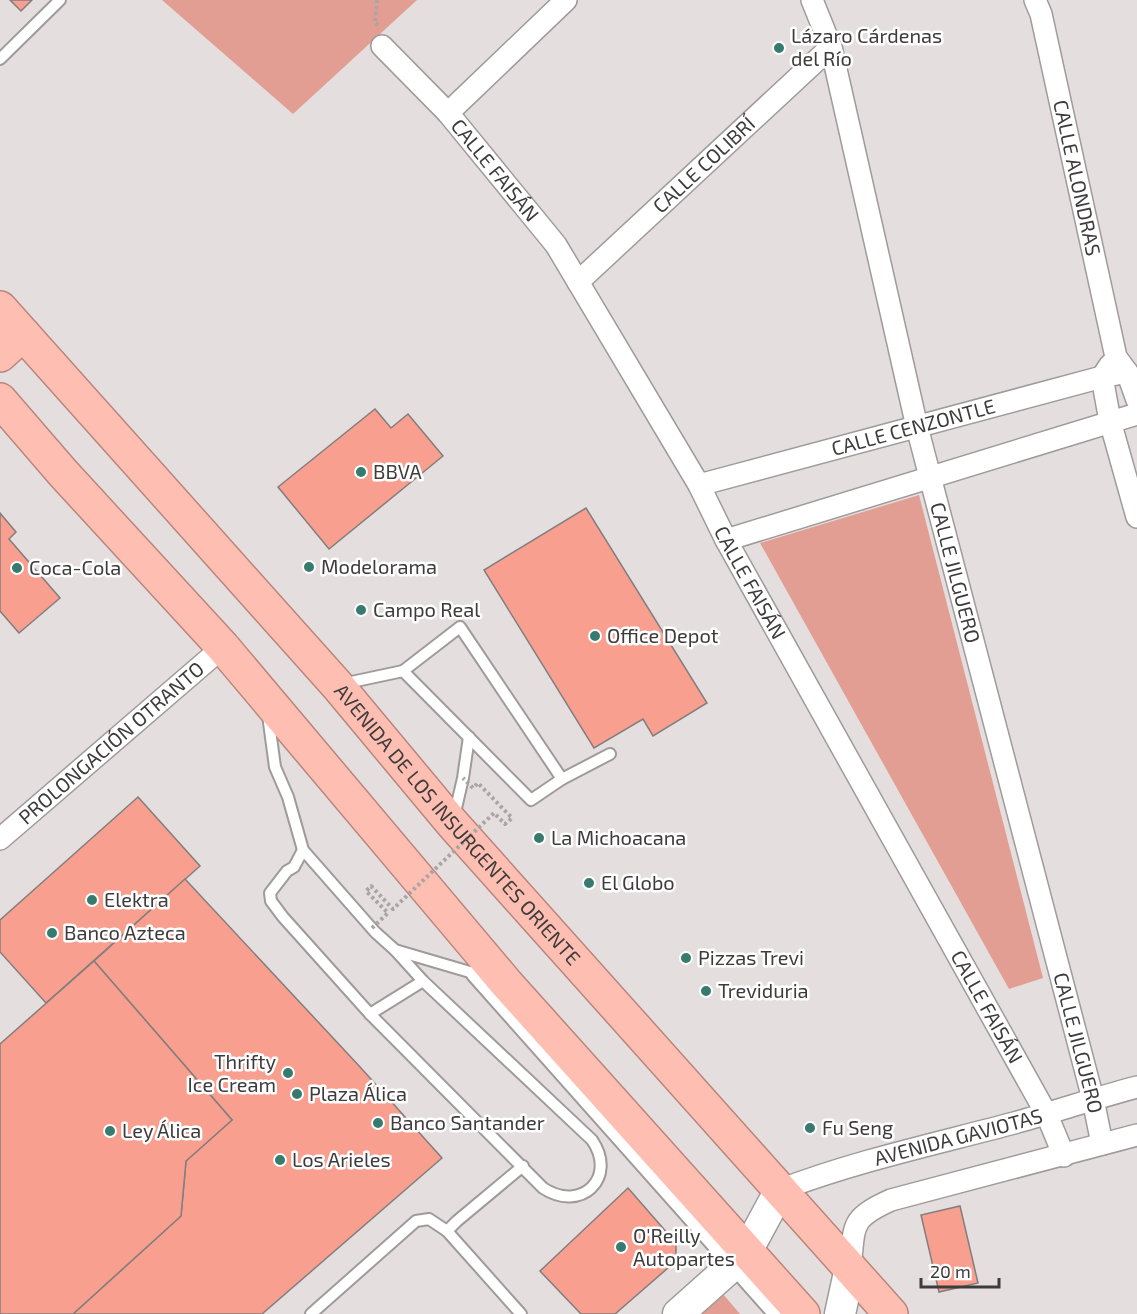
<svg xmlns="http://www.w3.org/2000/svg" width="1137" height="1314" font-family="'Exo 2',sans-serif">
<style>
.green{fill:#e29e92}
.building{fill:#f99f90;stroke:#827e7d;stroke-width:1.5}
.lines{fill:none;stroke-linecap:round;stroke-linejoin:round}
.service-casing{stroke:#a09b9b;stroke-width:14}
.pedestrian-casing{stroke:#a09b9b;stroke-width:20}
.minor-casing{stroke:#a09b9b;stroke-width:24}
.secondary-casing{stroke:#a09b9b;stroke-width:33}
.trunk-casing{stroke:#ba857c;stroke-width:36}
.path{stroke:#a9a5a5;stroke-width:4;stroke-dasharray:3 3;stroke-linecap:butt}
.service{stroke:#fff;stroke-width:10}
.pedestrian{stroke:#fff;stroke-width:16}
.minor{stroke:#fff;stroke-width:21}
.secondary{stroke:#fff;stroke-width:30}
.trunk{stroke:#febeb2;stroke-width:33}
.path-bridge{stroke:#a9a5a5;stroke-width:4;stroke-dasharray:3 3;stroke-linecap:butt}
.poi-dot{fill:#377b6f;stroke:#fff;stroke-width:2}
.labels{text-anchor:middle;stroke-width:5;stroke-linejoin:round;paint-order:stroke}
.poi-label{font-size:20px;fill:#3d3b3b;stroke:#fff;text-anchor:start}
.street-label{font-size:20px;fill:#3d3b3b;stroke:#fff}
</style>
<rect width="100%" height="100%" fill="#e4dfde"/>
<g class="green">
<polygon points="162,0 417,0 293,114"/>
<polygon points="919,495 1043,978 1009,989 760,543"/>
<polygon points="723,1294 740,1314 701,1314"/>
</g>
<g class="building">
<polygon points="10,0 32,0 21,11"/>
<polygon points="375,409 391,428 408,414 443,456 329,549 278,487"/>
<polygon points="586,508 707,703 653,736 643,719 594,748 484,570"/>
<polygon points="0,513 16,532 9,539 60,598 19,633 0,611"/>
<polygon points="138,797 200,866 46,1003 0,952 0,920"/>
<polygon points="185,879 361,1068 442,1158 262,1314 73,1314 181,1216 186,1161 232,1120 94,961"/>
<polygon points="94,961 232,1120 186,1161 181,1216 73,1314 0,1314 0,1044"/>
<polygon points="628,1188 676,1243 676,1261 615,1314 581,1314 540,1271"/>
<polygon points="960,1206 978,1283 939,1292 921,1215"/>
</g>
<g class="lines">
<defs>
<g id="service">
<polyline points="0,59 60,0"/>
<polygon points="460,627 562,779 531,800 403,671"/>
<polyline points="342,684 403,671"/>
<polyline points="268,715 275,767 288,797 303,850 375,932 395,950 480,975"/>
<polyline points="562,779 610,754"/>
<polyline points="454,817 463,778 469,737"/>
<path d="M303 850 294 867 287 871 270 893 271 901 283 917 370 1014 543 1188C581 1213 618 1178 592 1140L423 981 395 950"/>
<polyline points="370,1014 423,981"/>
<polyline points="447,1231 457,1221 523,1166"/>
<polyline points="311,1314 416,1221 429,1219 447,1231 521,1314"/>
</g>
<polyline id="pedestrian" points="475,974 777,1314"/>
<g id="minor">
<path id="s1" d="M812 0 831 47 917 427 1093 1099 1102 1144"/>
<path id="s2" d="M1035 0 1041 14 1116 357 1127 372 1137 400"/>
<path id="s3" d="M382 46 448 113 556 245 699 485 726 540 1047 1115 1064 1156"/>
<polyline points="448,113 566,0"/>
<path id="s4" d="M578 282 831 47"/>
<polyline points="1110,365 1102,377 1110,421 1137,517"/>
<path id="s5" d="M699 485 1102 377 1127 372"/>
<polyline points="726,540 1137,414"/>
<path id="s6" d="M0 839 223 647"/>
<path id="s7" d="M780 1190C856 1161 935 1144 1014 1123 1055 1112 1095 1098 1137 1087"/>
<path d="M850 1268C855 1225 849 1219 891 1200L1137 1135"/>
</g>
<g id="secondary">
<polyline points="678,1314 733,1265 747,1251 780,1190"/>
<polyline points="840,1314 850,1268"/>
</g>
<g id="trunk">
<path id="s8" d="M0 308 337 685 452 823 891 1314"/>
<polyline points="0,355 23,334"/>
<polyline points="0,400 63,473 223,647 507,984 803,1314"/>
</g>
</defs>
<use href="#service" class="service-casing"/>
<use href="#pedestrian" class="pedestrian-casing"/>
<use href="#minor" class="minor-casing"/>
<use href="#secondary" class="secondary-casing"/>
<use href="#trunk" class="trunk-casing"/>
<polyline class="path" points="377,0 375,23 378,25"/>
<use href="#service" class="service"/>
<use href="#pedestrian" class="pedestrian"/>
<use href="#minor" class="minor"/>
<use href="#secondary" class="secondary"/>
<use href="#trunk" class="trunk"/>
<polyline class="path-bridge" points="372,928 388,913 366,891 371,886 393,909 494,813 505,824 512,818 478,783 473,788 463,778"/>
</g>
<g class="poi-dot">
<circle cx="779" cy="48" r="6"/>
<circle cx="361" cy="472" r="6"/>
<circle cx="309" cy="567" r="6"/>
<circle cx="17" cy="568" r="6"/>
<circle cx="361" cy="610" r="6"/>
<circle cx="595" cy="636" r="6"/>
<circle cx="539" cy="838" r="6"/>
<circle cx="589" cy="883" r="6"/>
<circle cx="92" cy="900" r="6"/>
<circle cx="52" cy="933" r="6"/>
<circle cx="686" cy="958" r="6"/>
<circle cx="706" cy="991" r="6"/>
<circle cx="288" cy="1073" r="6"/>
<circle cx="297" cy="1094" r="6"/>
<circle cx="378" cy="1123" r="6"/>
<circle cx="810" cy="1128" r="6"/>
<circle cx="110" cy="1131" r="6"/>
<circle cx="280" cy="1160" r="6"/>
<circle cx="621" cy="1247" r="6"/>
</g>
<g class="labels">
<g class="poi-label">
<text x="791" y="43">Lázaro Cárdenas<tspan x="791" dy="23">del Río</tspan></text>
<text x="373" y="479">BBVA</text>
<text x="321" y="574">Modelorama</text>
<text x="29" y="575">Coca-Cola</text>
<text x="373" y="617">Campo Real</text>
<text x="607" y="643">Office Depot</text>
<text x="551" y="845">La Michoacana</text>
<text x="601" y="890">El Globo</text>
<text x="104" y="907">Elektra</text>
<text x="64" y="940">Banco Azteca</text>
<text x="698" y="965">Pizzas Trevi</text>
<text x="718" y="998">Treviduria</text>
<text x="276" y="1069" text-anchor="end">Thrifty<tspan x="276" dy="23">Ice Cream</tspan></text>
<text x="309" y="1101">Plaza Álica</text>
<text x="390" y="1130">Banco Santander</text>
<text x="822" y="1135">Fu Seng</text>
<text x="122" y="1138">Ley Álica</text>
<text x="292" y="1167">Los Arieles</text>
<text x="633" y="1243">O'Reilly<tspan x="633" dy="23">Autopartes</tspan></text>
</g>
<g class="street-label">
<text dy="7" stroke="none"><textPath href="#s4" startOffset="172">CALLE COLIBRÍ</textPath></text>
<text dy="7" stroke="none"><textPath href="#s3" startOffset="168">CALLE FAISÁN</textPath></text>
<text dy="7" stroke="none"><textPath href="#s2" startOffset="183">CALLE ALONDRAS</textPath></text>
<text dy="7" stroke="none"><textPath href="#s5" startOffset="222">CALLE CENZONTLE</textPath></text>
<text dy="7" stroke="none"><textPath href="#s1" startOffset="591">CALLE JILGUERO</textPath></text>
<text dy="7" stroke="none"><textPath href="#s3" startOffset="654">CALLE FAISÁN</textPath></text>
<text dy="7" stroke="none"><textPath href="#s6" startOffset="147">PROLONGACIÓN OTRANTO</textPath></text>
<text dy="7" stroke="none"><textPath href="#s8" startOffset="690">AVENIDA DE LOS INSURGENTES ORIENTE</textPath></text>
<text dy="7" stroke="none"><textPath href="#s3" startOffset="1140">CALLE FAISÁN</textPath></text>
<text dy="7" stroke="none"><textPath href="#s1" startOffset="1077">CALLE JILGUERO</textPath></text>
<text dy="7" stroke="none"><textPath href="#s7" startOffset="186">AVENIDA GAVIOTAS</textPath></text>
</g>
</g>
<path d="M921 1278v9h78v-9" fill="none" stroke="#3d3b3b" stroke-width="3"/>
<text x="930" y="1278" font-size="18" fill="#3d3b3b" stroke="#ffffff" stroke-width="4.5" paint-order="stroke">20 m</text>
</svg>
